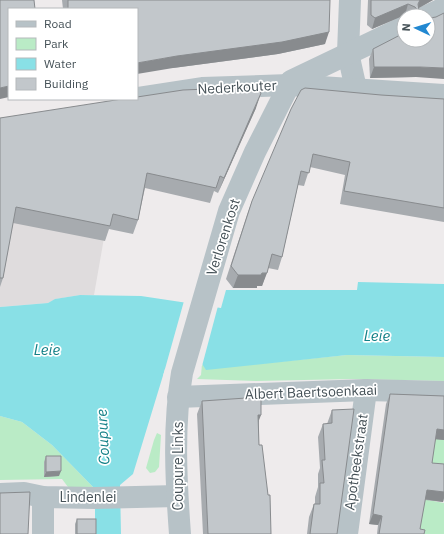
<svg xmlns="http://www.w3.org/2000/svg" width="444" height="534" font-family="'IBM Plex Sans',sans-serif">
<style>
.education{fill:#dfdcdd}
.green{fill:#baebc6}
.water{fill:#89e0e6}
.pier{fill:#eeebec}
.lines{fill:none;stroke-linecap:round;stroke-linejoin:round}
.minor{stroke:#b7c2c7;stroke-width:22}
.wall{fill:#a7abaf}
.shaded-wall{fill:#888b8e}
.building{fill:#c2c7cb;stroke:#888b8e}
.labels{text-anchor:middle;stroke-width:3.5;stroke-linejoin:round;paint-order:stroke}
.street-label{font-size:14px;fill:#455157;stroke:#fff}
.water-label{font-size:15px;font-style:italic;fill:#138087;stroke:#fff}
</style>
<rect width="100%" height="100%" fill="#eeebec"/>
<polygon class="education" points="0,132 104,238 94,295 80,295 56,299 48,303 0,307"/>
<g class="green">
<polygon points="347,355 444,357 444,381 351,379 256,381 197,379 201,375 202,364 206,369"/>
<polygon points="0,416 22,422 52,445 93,487 68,487 62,479 0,480"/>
<polygon points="157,433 161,435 159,467 155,472 150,473 146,468 154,440"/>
<polygon points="444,433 444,468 429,466 415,437"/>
<polygon points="423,499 444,503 444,534 403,534"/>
</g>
<polygon class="water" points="358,282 444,284 444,357 347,355 206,370 202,364 165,369 133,474 120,485 121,534 95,534 95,505 93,487 52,445 22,422 0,416 0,307 48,303 55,299 80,295 141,296 221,308 226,290 357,290"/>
<polygon class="pier" points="184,301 218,306 202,366 166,370 165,375 163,376"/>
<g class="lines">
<g class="minor">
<polyline points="350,0 348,53 356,89"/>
<polyline points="427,16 444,8"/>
<polyline points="137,98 202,88 289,85 444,95"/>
<polyline points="178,397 366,390 444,392"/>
<polyline points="0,494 24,493 43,497 95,498 177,496"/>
<polyline points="43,534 43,497"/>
<path d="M180 534C176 481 173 425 182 373L229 211 255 152 291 81 404 27"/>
<polyline points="347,534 366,390"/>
</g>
</g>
<g class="wall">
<polygon points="62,0 330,0 325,44 278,54 173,68 137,9 63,9"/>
<polygon points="368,0 433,0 419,8 419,11 424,16 409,16 405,15 372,29 367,25"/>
<polygon points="373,49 416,77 370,78 369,59"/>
<polygon points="381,95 444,99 444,222 340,204 345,175 310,167 304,186 298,185 282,257 278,270 268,268 262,286 257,286 257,288 233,288 226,279 247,215 252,201"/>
<polygon points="256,108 218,193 214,191 210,203 145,188 138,220 133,234 109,229 105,241 13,223 3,278 0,287 0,118"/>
<polygon points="390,394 444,396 444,440 435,439 432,463 444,464 444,498 443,502 425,500 420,529 424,534 377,534 378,525 369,524 386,404"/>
<polygon points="202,401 259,421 259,445 271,534 203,534 197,414"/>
<polygon points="332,410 337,534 307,534 309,517 314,504 315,504 315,497 318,487 318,474 320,468 318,437 323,424 327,424"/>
<polygon points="46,456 59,476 44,477 44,462"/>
<polygon points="77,519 96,534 75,534 75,524"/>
</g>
<g class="shaded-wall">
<polygon points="420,0 433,0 417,9"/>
<polygon points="408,4 405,15 372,29 375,18"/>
<polygon points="329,32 325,44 278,54 173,68 137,74 137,63 177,56"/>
<polygon points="374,67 420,67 444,68 444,79 416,77 370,78"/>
<polygon points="9,86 9,97 0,99 0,88"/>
<polygon points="261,93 256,108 218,193 224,178"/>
<polygon points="267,273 262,286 257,286 257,288 233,288 238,275"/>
<polygon points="258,415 261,415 256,428"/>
<polygon points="437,429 444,430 444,440 433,439"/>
<polygon points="61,471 59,476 44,477 46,472"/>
<polygon points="427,490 444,492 444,498 443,502 423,499"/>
<polygon points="373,514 382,516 378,525 369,524"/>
</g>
<g class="building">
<polygon points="0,0 34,0 35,9 9,9 9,86 0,88"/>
<polygon points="68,0 330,0 329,32 282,42 177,56 137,63 137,9 68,9"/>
<polygon points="371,0 420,0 418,4 419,11 424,16 420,16 419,12 415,7 408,4 375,18 371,15"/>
<polygon points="444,13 444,68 420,67 374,67 373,49 404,33 404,40 428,40 428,17 430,18 436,17"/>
<polygon points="257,87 261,93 224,178 220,176 216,188 147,173 138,220 113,214 110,226 16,207 3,278 0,278 0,118 122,99 137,99 137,97 183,90"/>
<polygon points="305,88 381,95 444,99 444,208 344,191 350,162 313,154 309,173 301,171 282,257 272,254 267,273 262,273 261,275 238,275 231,266 252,201 291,109 301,90"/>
<polygon points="390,394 444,396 444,430 437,429 432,463 444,464 444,492 427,490 420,529 425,530 424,534 379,534 382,516 373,514"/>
<polygon points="261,397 261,415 258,415 259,445 262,445 268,495 270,495 271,534 208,534 202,401"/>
<polygon points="354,409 337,534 310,534 314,504 320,504 320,483 324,483 322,460 325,460 323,424 332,423 332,410"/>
<polygon points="46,456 61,456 61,471 46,472"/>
<polygon points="30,492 28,534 0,534 0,493"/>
<rect x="77" y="519" width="19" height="15"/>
</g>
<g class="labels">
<g class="street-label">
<text transform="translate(237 87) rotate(-3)" y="5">Nederkouter</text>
<text transform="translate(223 237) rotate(-72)" y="5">Verlorenkost</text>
<text transform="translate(311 392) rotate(-2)" y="5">Albert Baertsoenkaai</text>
<text transform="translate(356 462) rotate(-82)" y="5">Apotheekstraat</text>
<text transform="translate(178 466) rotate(-90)" y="5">Coupure Links</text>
<text x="88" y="502">Lindenlei</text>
</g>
<g class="water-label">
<text x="377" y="341">Leie</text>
<text x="47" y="355">Leie</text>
<text transform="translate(103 437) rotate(-93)" y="5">Coupure</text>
</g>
</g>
<rect x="8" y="8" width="130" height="92" fill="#ffffff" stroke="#b5b9bc"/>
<rect x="16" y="21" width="20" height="6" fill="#b7c2c7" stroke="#b5b9bc"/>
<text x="44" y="28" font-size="12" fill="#455157">Road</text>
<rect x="16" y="38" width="20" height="12" fill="#baebc6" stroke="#b5b9bc"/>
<text x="44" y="48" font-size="12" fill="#455157">Park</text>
<rect x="16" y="58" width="20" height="12" fill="#89e0e6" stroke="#b5b9bc"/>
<text x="44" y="68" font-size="12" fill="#455157">Water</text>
<rect x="16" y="78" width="20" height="12" fill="#c2c7cb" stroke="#b5b9bc"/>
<text x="44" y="88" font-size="12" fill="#455157">Building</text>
<g transform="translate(416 28) rotate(274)"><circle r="19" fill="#ffffff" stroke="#b5b9bc"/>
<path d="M0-3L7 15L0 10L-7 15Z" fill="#2288d1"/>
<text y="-6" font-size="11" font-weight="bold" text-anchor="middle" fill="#455157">N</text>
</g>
</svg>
